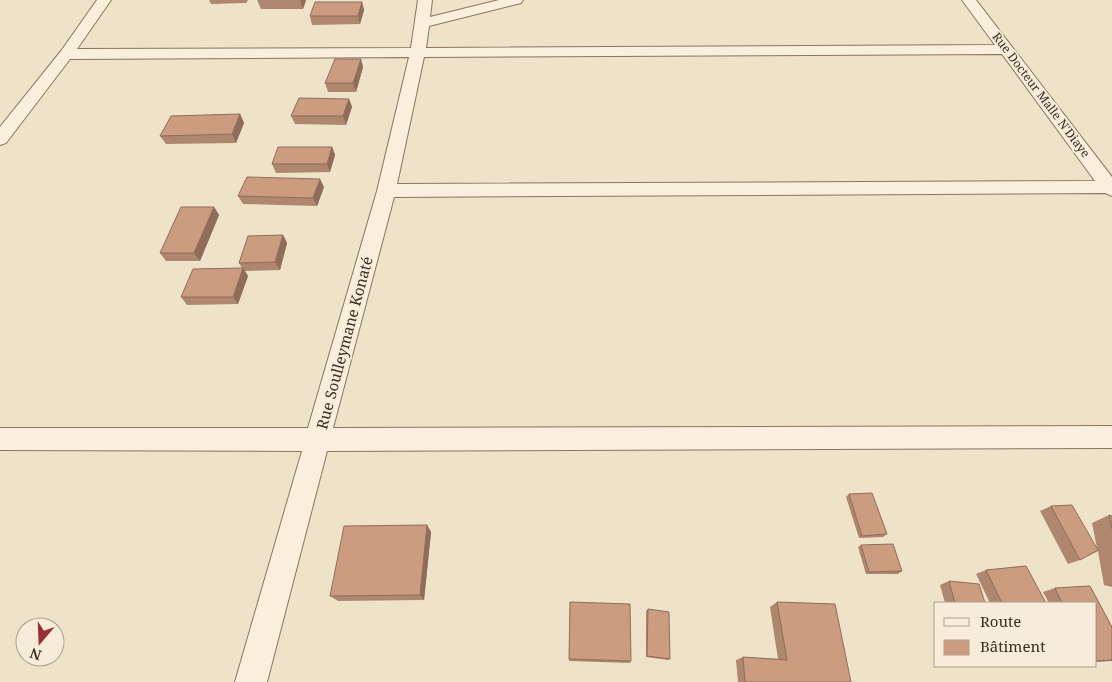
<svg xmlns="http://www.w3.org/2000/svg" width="1112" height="682" font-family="'Noto Serif',serif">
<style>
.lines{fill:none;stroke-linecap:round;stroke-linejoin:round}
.street-casing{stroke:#8b745e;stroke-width:2}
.street{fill:#f9efdc;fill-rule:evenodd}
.wall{fill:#af866e}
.shaded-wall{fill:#8f6d5a}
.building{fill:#cc9c80;stroke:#8f6d5a}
.labels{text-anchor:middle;stroke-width:4;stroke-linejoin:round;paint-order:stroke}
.far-street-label{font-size:12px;fill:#3b2d21;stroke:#f6ecd9}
.street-label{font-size:15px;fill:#3b2d21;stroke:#f6ecd9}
</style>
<rect width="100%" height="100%" fill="#eee2c9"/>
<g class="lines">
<defs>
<path id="street" d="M97 0H111L77 49 411 48 418 0H432L430 17 499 0H523L521 3 429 26 426 48 995 45 962 0H976L1112 177V196L1105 193 394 197 333 428 1112 426V448L327 451 267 682H235L302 451 0 450V428H308L377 191 409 57 70 59 6 143 0 145V127L61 51ZM1002 54 1095 181 397 184 424 57Z"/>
</defs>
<use href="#street" class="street-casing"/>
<use href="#street" class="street"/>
</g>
<g class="wall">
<polygon points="209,0 248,0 246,3 211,4"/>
<polygon points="257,0 306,0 303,9 261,9"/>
<polygon points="362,2 364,10 360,24 312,25 310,16"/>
<polygon points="363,67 356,92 328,92 325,83"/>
<polygon points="349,99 352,107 346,125 295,124 291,116"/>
<polygon points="240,114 244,123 236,143 166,144 160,136"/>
<polygon points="332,147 335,155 330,172 276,173 272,164"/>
<polygon points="324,187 317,206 243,204 238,196"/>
<polygon points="214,207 219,215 200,261 166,261 160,253"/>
<polygon points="283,235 287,243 280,270 245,271 248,276 238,304 187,305 181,297 242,268 239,263"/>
<polygon points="849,494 887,534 883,537 859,538 846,497"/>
<polygon points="1051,506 1097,548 1092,523 1109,515 1112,516 1112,587 1104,585 1098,551 1080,560 1068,564 1040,511"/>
<polygon points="427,525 431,532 424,600 338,601 330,596"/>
<polygon points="861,545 902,571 898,574 866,574 858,547"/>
<polygon points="986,570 1046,603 990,603 976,574"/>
<polygon points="949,581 985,603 945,603 940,585"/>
<polygon points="1090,586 1112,627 1112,661 1096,662 1096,603 1049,603 1043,592 1055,588"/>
<polygon points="570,602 631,661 630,663 569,661"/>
<polygon points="777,602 851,682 738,682 736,660 743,657 778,659 770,607"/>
<polygon points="648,609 670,659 668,660 646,657 646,611"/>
</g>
<g class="shaded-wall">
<polygon points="300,0 306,0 303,9"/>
<polygon points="362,2 364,10 360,24 358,16"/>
<polygon points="361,59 363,67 356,92 353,83"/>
<polygon points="349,99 352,107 346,125 343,116"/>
<polygon points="240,114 244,123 236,143 232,134"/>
<polygon points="332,147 335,155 330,172 327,164"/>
<polygon points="320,179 324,187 317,206 313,198"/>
<polygon points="214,207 219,215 200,261 194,253"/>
<polygon points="283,235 287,243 280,270 275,262"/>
<polygon points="243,268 248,276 238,304 233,297"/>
<polygon points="427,525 431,532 424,600 420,595"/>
</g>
<g class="building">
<polygon points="315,2 362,2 358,16 310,16"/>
<polygon points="335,59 361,59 353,83 325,83"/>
<polygon points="299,98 349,99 343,116 291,116"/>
<polygon points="240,114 232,134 160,136 171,116"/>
<polygon points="278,147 332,147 327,164 272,164"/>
<polygon points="247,177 320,179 313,198 238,196"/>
<polygon points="181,207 214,207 194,253 160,253"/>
<polygon points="283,235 275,262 239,263 248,236"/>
<polygon points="243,268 233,297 181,297 193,269"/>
<polygon points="872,493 887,534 862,536 849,494"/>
<polygon points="1072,505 1098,550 1080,560 1051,506"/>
<polygon points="1109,515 1112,516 1112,529"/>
<polygon points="427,525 420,595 330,596 344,526"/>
<polygon points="893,544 902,571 869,572 861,545"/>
<polygon points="1026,566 1046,603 1002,603 986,570"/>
<polygon points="949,581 979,584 985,603 955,603"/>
<polygon points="1090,586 1112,627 1112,660 1096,661 1096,603 1062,603 1055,588"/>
<polygon points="570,602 630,604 631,661 569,659"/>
<polygon points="777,602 835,604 851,682 745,682 743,657 787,660"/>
<polygon points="648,609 669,612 670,659 647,656"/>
</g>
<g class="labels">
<g class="far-street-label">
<text transform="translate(1041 95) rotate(53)" y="4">Rue Docteur Malle N'Diaye</text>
</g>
<g class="street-label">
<text transform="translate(345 343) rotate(-75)" y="5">Rue Soulleymane Konaté</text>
</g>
</g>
<rect x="934" y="602" width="162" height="65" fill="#f6ecd9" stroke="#aba08f"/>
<rect x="944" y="618" width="25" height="8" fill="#f9efdc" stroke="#aba08f"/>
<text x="980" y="627" font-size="15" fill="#3b2d21">Route</text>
<rect x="944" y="640" width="25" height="15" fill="#cc9c80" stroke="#aba08f"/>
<text x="980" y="652" font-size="15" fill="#3b2d21">Bâtiment</text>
<g transform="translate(40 642) rotate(199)"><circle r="24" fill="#f6ecd9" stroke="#aba08f"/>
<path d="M0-4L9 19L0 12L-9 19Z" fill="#992e34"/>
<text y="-8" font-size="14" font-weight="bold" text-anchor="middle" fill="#3b2d21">N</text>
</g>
</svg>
